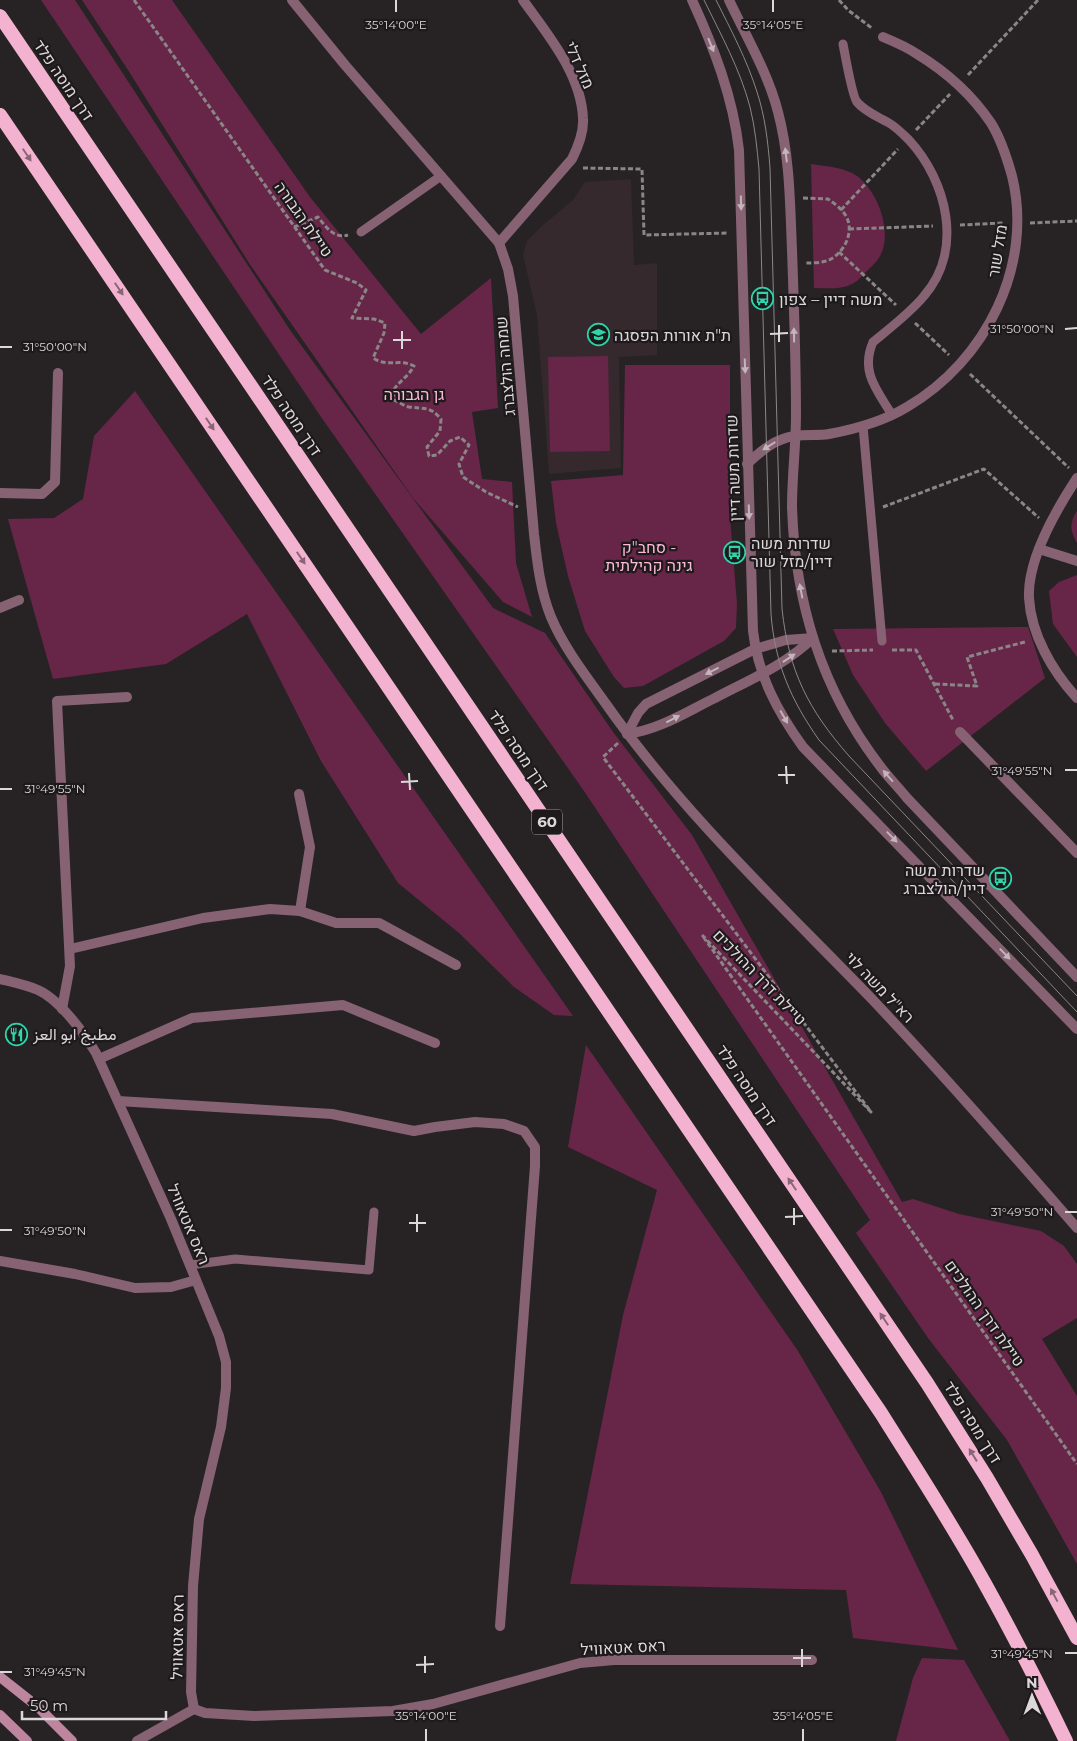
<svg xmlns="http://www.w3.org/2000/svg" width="1077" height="1741" font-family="Montserrat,Vazirmatn,Heebo,sans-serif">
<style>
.built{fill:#35292e}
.green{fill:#672648}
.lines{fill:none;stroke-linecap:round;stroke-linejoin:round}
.path{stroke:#8a8587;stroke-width:3;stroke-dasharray:5 2.5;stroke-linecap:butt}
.service{stroke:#866272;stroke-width:9}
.minor{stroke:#866272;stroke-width:10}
.tertiary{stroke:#866272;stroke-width:10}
.secondary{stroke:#be859f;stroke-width:10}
.trunk{stroke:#f3b3d0;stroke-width:14}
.tram{stroke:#8b8789;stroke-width:1}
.oneway{fill:#c2b5bb}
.oneway2{fill:#886676}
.ticks{fill:none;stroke:#dcd8da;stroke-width:2}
.labels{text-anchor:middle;stroke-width:4.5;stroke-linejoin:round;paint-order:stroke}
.shield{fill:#1e191b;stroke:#a39fa1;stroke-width:1}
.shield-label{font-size:15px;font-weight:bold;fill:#dcd8da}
.street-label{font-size:16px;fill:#dcd8da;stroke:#1e191b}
.poi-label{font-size:16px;fill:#dcd8da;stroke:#1e191b;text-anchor:start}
.park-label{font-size:16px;fill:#fcb9d7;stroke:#1e191b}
.ticks-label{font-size:12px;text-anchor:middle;fill:#dcd8da;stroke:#1e191b;stroke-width:4.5;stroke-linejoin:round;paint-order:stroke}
</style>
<rect width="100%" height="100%" fill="#272224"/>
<polygon class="built" points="631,179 634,265 657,263 657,355 619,357 621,468 549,474 537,315 523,255 527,241 543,225 573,200 585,182"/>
<g class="green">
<polygon points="41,0 75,0 290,330 493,608 545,633 613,732 692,835 902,1202 913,1199 959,1214 1041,1231 1064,1246 1077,1264 1077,1318 1042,1339 1077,1396 1077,1564 1007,1440 928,1338 856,1233 870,1220 584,791 319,414"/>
<polygon points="82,0 172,0 310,197 421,334 491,278 498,408 472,412 482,479 512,482 516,563 532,617 503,602 413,498 249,263 128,70"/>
<path d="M811 164C825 166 839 167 852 173 876 185 893 230 881 254 878 261 871 267 866 272 862 276 857 282 852 284 840 290 826 288 814 288Z"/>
<polygon points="608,356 610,451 550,452 548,357"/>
<polygon points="625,365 730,365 730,517 737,604 736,628 724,641 643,686 624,688 614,677 585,631 568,576 556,523 551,481 623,475"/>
<polygon points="135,391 573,1016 554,1015 514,987 459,933 398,883 321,761 247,614 166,664 53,679 8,519 54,518 83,499 94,436"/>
<path d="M1077 511V543C1070 531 1069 523 1077 511Z"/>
<polygon points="1077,575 1077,657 1053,624 1049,591 1059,582"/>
<polygon points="1028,627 1045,678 926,771 885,723 853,675 833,629"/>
<polygon points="586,1045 798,1351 881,1492 958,1650 853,1638 846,1590 570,1584 623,1315 657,1190 568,1147"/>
<polygon points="922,1658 964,1660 1010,1741 896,1741 913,1678"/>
</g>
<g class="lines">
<g class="path">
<path d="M134 0 325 270 357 283 366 290 352 318 374 319 385 323 384 333 373 358C389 368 398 358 414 366 408 377 399 381 393 391L394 400C399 402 404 406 409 407 424 409 430 406 441 419L440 431 427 447 429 456 437 455 450 441 460 437 469 445 459 464 463 477 486 492 518 507"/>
<polyline points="839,0 848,10 873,29"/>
<polyline points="968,75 1038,0"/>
<polyline points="916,130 950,94"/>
<polyline points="583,168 642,169 644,235 728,233"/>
<path d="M803 198 828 199C834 203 842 209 846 216 855 232 844 253 829 260 822 263 812 263 805 263"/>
<polyline points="841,210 898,149"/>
<polyline points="1030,223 1077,221"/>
<polyline points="960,225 1003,223"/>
<path d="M294 227 318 217C326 227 334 239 348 235"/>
<polyline points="849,229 933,226"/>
<polyline points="839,252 896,305"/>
<polyline points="915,323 949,355"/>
<polyline points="970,374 1069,468"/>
<polyline points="883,507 984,469 1039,518"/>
<polyline points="892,650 916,650 953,720"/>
<polyline points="832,651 873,650"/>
<polyline points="935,684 977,686 967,657 1025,642"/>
<polyline points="618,743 603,757 871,1112 702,935 1077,1464"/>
</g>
<g class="service">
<path d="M843 44C845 54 852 96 857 102 865 112 879 117 889 123 896 127 903 134 909 140 947 181 964 250 924 296 910 313 890 328 873 342 860 372 877 390 892 415"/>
<polyline points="361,232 441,176"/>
<polyline points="863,426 882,641"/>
<polyline points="190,1265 235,1259 369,1270 374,1212"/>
</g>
<g class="minor">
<path d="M292 0 345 65 499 243 508 269 513 296 534 534C537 561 540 590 551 617 564 648 586 676 606 704 682 812 779 903 870 997 941 1072 1009 1150 1077 1228"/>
<path d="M499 243 572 159C578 147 584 132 583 118 581 74 548 35 523 0"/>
<path d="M747 464C761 451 776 438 795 436 807 434 818 436 829 434 856 429 884 421 907 407 986 361 1034 265 1012 176 1007 158 1001 139 991 123 972 95 945 71 917 54 907 47 895 42 883 37"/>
<path d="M1077 478C1056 510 1027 559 1029 598 1031 635 1053 672 1077 698"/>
<polyline points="0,493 42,494 55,482 58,373"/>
<polyline points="1039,549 1077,561"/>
<polyline points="0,608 19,600"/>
<polyline points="960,732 1077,853"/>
<polyline points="627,734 638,713 646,704 755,649 786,640 813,638"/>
<path d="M627 734C659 730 686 712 715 698 749 680 784 666 813 638"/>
<polyline points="299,794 310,847 300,911"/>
<polyline points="70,949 203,918 270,909 300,911 336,923 379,923 456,965"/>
<path d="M0 979C12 982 26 985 38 990 60 1000 84 1033 96 1053L171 1219 219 1336 226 1362V1388L221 1427 199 1519 193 1586 191 1692 194 1709 205 1713 254 1716 393 1711 433 1704 580 1663 614 1660H812"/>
<polyline points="62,1009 70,966 57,701 127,697"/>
<polyline points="99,1059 192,1018 343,1005 435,1043"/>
<polyline points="118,1101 332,1114 414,1131 435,1127 475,1122 504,1124 524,1131 535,1147 535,1166 500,1626"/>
<polyline points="0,1261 75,1274 135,1288 171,1287 196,1280"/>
<polyline points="137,1741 194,1709"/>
</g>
<g class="tertiary">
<path d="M692 0C714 48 733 97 739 150L753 631C758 675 777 711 803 747L1077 1029"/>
<path d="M729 0C746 36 768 73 778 112 790 157 790 204 792 250 794 305 796 360 796 414 796 445 792 476 792 507 795 603 821 689 880 766 888 777 898 787 907 798L1077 977"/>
</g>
<g class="secondary">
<polyline points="0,1677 38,1707 72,1741"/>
<polyline points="0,1715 27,1741"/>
</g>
<g class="trunk">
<polyline points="0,16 927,1383 987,1478 1032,1555 1077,1638"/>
<path d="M0 115 881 1413C916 1469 952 1524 984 1582 1013 1634 1040 1687 1066 1741"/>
</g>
<g class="tram">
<path d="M704 0C721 35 740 69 750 107 755 127 757 148 759 169L771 614C775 664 791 700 819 740L1077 1012"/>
<path d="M716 0C731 30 747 60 757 92 765 116 768 142 770 168L782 609C789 672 808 709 849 756L1077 996"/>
</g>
</g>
<defs><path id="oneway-solid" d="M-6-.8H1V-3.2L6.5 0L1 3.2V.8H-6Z" transform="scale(1.25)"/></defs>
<g class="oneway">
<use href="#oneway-solid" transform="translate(711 45) rotate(68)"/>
<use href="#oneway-solid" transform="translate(786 155) rotate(-97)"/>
<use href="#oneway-solid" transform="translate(741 203) rotate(89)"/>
<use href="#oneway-solid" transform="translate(794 335) rotate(-91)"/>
<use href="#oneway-solid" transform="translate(745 366) rotate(88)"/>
<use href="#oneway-solid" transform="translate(769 446) rotate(148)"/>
<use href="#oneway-solid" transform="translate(749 512) rotate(88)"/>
<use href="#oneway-solid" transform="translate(801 591) rotate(-101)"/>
<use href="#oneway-solid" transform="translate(789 658) rotate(-34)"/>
<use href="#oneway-solid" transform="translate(712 671) rotate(153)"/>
<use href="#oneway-solid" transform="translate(784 717) rotate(60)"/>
<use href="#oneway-solid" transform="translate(673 719) rotate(-27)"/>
<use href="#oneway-solid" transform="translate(888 776) rotate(-131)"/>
<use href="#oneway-solid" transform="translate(892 837) rotate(46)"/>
<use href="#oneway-solid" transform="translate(1005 954) rotate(46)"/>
</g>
<g class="oneway2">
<use href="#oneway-solid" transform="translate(27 155) rotate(56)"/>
<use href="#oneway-solid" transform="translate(119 289) rotate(56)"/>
<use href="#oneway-solid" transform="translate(210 424) rotate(56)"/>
<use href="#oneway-solid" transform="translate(301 558) rotate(56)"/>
<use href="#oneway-solid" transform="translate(792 1184) rotate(-124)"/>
<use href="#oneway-solid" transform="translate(884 1319) rotate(-124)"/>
<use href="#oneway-solid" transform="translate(973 1455) rotate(-122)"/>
<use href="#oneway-solid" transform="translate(1054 1595) rotate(-118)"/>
</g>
<path class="ticks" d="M396 0V12M773 0V12M779 325V342M1065 329 1077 328M402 331V349M770 334 788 333M393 340H411M0 347H12M786 766 787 784M1065 770H1077M409 773 410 790M778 775H795M401 782 418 781M0 789H12M794 1208V1225M1065 1212H1077M417 1214V1232M785 1217 803 1216M409 1223H426M0 1230H12M802 1649V1667M1065 1653H1077M425 1656V1673M793 1658H811M416 1665 434 1664M0 1672H12M426 1729V1741M803 1729V1741"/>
<defs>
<symbol id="bus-ring" viewBox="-11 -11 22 22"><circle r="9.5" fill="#1e191b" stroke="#2fd4aa" stroke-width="1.5"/><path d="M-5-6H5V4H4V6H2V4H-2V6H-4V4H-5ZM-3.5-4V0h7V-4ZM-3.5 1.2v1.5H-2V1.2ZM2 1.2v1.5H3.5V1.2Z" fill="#2fd4aa"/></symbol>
<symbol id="school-ring" viewBox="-11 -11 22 22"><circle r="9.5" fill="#1e191b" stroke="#2fd4aa" stroke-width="1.5"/><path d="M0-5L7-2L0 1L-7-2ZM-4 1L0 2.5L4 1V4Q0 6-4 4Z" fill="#2fd4aa"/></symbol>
<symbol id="restaurant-ring" viewBox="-11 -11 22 22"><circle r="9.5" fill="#1e191b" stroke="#2fd4aa" stroke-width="1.5"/><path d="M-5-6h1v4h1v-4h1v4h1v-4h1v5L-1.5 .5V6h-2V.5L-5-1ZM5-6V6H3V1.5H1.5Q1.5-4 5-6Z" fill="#2fd4aa"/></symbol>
</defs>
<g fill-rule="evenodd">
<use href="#bus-ring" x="750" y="286" width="25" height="25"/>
<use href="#school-ring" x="586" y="322" width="25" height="25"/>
<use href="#bus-ring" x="722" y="540" width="25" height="25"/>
<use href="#bus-ring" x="988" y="866" width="25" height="25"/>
<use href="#restaurant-ring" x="4" y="1022" width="25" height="25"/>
</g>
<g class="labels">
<rect class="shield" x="532" y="809.5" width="30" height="25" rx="4"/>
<g class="shield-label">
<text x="547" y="827">60</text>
</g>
<g class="street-label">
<text transform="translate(580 65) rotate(66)" y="6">מזל דלי</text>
<text transform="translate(64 80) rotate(56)" y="6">דרך מוסה פלד</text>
<text transform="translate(304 219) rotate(55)" y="6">טיילת הגבורה</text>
<text transform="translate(997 251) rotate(-81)" y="6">מזל שור</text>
<text transform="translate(505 366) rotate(-95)" y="6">שמחה הולצברג</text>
<text transform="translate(292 415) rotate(56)" y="6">דרך מוסה פלד</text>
<text transform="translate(733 468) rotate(-92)" y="6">שדרות משה דיין</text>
<text transform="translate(519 750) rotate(56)" y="6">דרך מוסה פלד</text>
<text transform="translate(760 977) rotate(46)" y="6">טיילת דרך ההולכים</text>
<text transform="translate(880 987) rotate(46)" y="6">רא"ל משה לוי</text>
<text transform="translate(747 1085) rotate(56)" y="6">דרך מוסה פלד</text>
<text transform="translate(189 1224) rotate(67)" y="6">ראס אטאוויל</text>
<text transform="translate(985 1313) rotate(55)" y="6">טיילת דרך ההולכים</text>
<text transform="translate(973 1422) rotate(58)" y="6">דרך מוסה פלד</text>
<text transform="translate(177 1637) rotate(-89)" y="6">ראס אטאוויל</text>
<text transform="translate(623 1647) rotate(-3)" y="6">ראס אטאוויל</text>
</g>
<g class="poi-label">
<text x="779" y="305">משה דיין – צפון</text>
<text x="614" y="341">ת"ת אורות הפסגה</text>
<text x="751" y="549">שדרות משה<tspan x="751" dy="18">דיין/מזל שור</tspan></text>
<text x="985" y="876" text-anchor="end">שדרות משה<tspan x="985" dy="18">דיין/הולצברג</tspan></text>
<text x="33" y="1040">مطبخ ابو العز</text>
</g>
<g class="park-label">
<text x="414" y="400">גן הגבורה</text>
<text x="649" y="553">סחב"ק -<tspan x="649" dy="18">גינה קהילתית</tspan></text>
</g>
</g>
<g class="ticks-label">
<text x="396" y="29">35°14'00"E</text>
<text x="773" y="29">35°14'05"E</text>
<text x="1022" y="333">31°50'00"N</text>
<text x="55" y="351">31°50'00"N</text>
<text x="1022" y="775">31°49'55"N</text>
<text x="55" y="793">31°49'55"N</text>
<text x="1022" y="1216">31°49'50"N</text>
<text x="55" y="1235">31°49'50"N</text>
<text x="1022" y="1658">31°49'45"N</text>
<text x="55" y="1676">31°49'45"N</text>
<text x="426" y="1720">35°14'00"E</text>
<text x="803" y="1720">35°14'05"E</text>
</g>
<g transform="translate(1032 1696) rotate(359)" stroke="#1e191b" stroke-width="4" paint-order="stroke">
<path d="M0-4L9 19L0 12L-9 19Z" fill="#dcd8da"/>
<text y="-8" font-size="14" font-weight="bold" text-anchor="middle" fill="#dcd8da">N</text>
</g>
<path d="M22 1711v8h144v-8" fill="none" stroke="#dcd8da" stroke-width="2.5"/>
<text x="30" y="1711" font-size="15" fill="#dcd8da" stroke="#1e191b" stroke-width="4" paint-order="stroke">50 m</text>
</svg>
